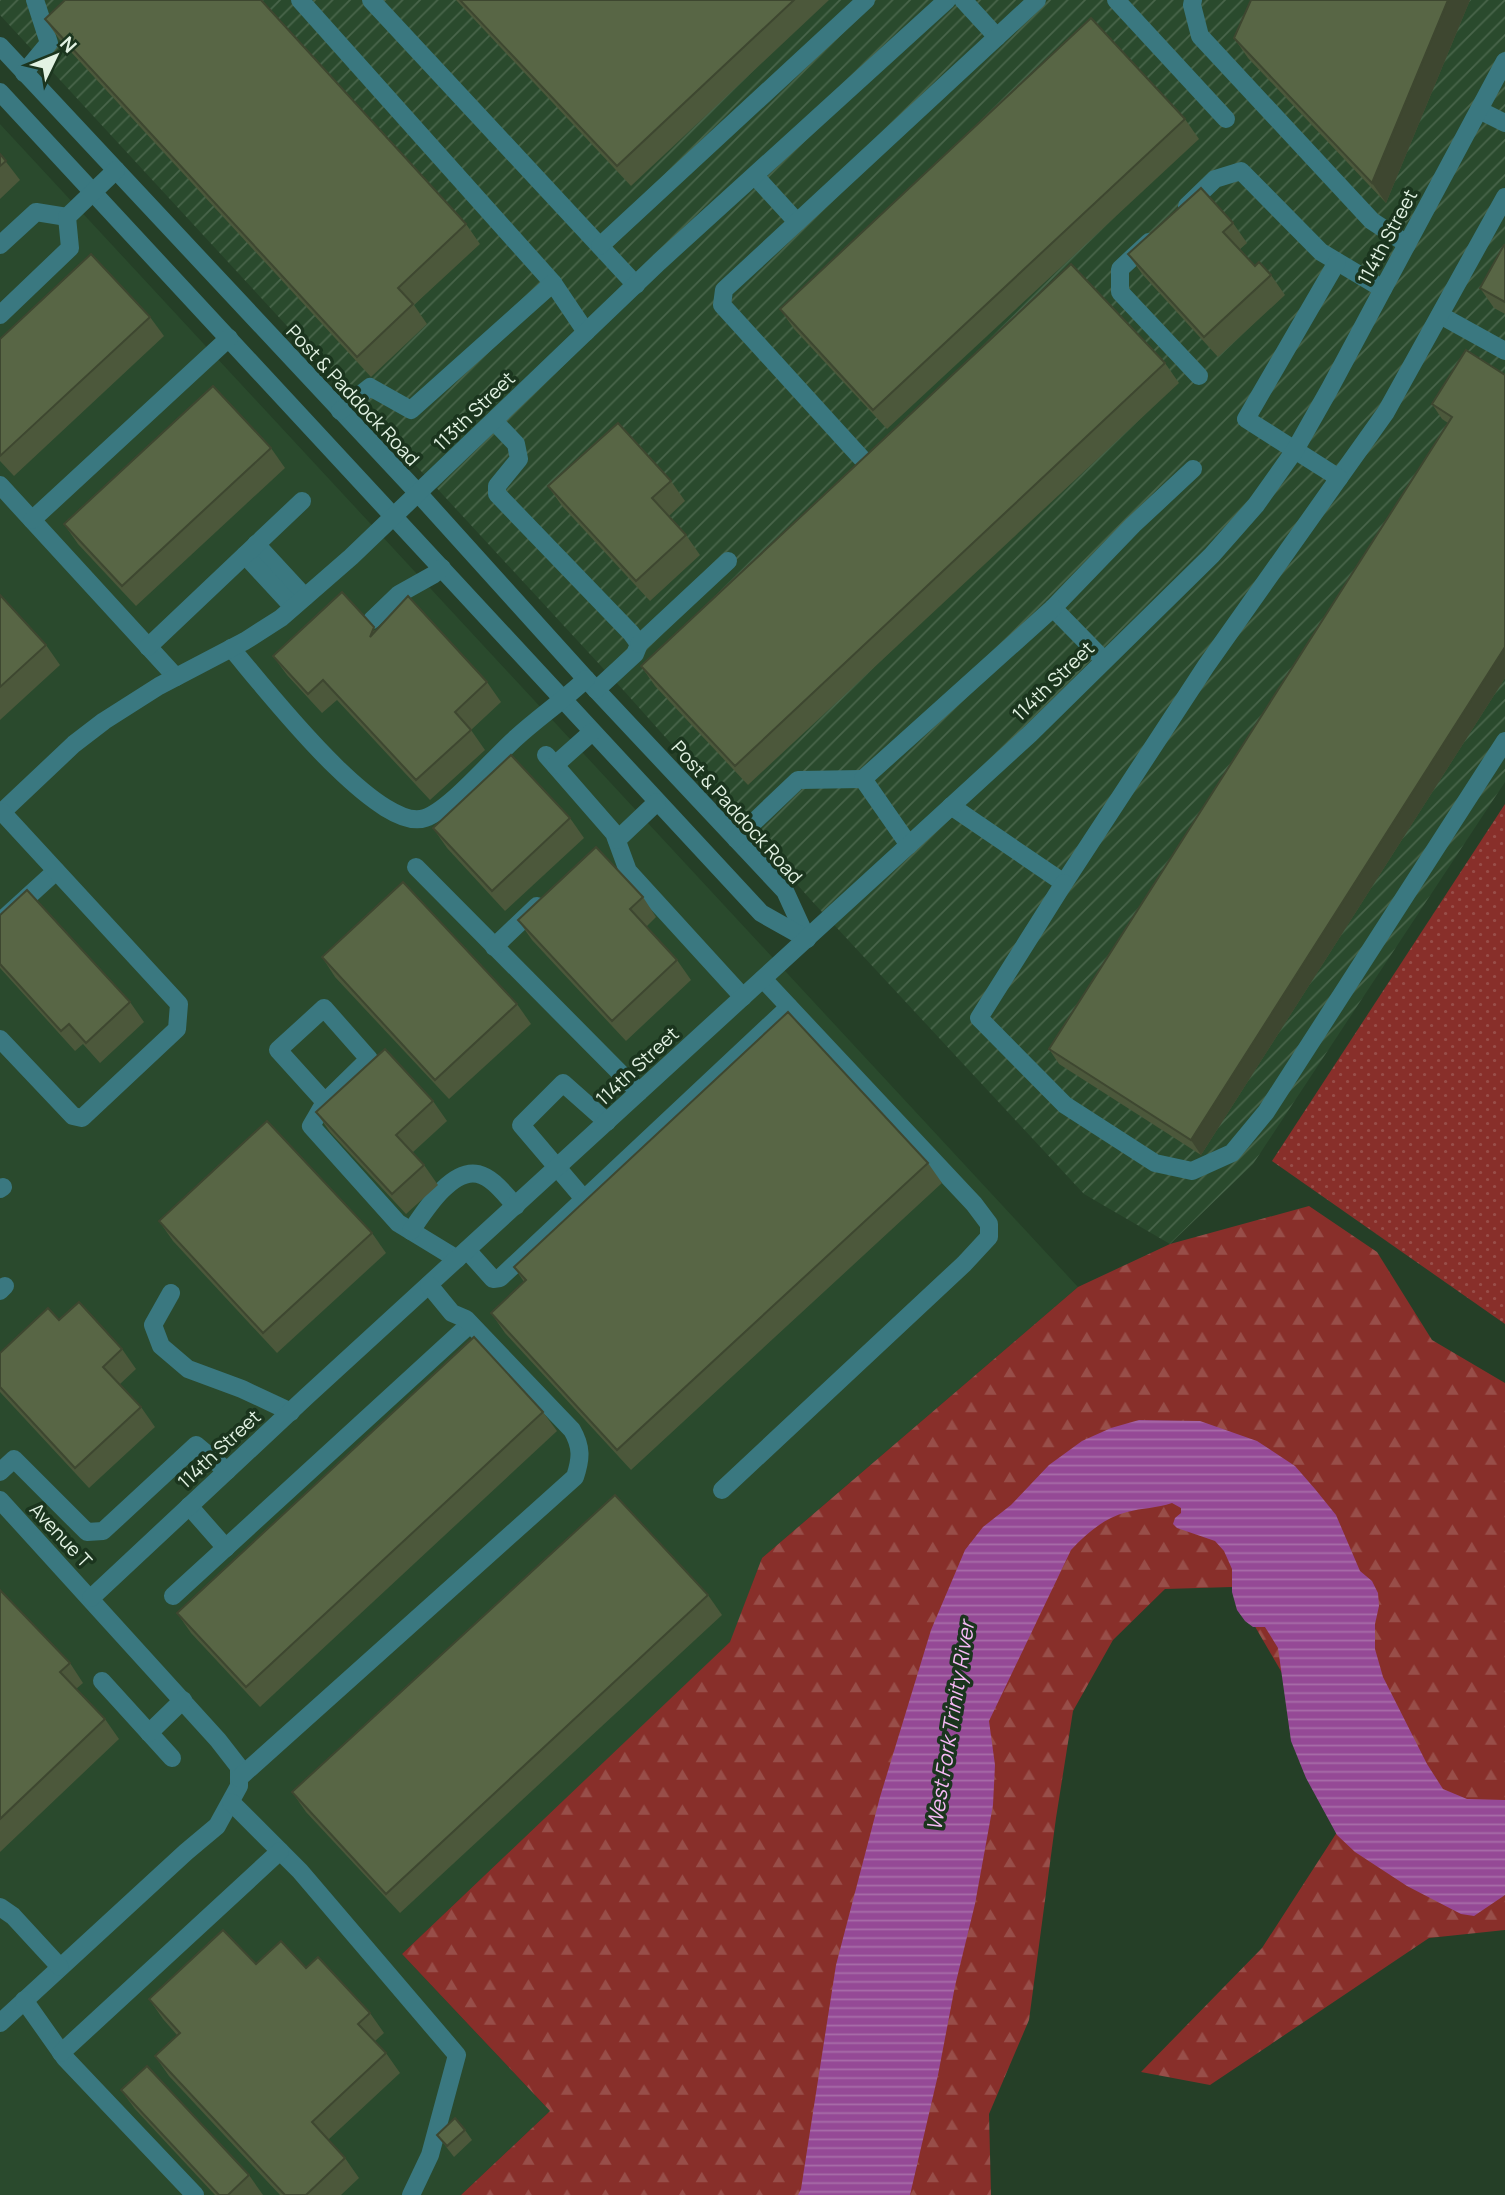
<svg xmlns="http://www.w3.org/2000/svg" width="1505" height="2195" font-family="Manrope,sans-serif">
<style>
.built{fill:#2a4a2d}
.industrial{fill:url(#industrial-furrows)}
.grass{fill:url(#grass-dots)}
.forest{fill:url(#forest-firs)}
.water{fill:url(#water-rules)}
.lines{fill:none;stroke-linecap:round;stroke-linejoin:round}
.minor{stroke:#3a7880;stroke-width:18}
.wall{fill:#4c583b}
.shaded-wall{fill:#3e4730}
.building{fill:#586645;stroke:#3e4730;stroke-width:2}
.labels{text-anchor:middle;stroke-width:7;stroke-linejoin:round;paint-order:stroke}
.street-label{font-size:19px;fill:#e2f2e3;stroke:#1b351e}
.water-label{font-size:21px;font-style:italic;fill:#f6b9f5;stroke:#1b351e}
</style>
<defs>
<pattern id="industrial-furrows" width="10" height="10" patternUnits="userSpaceOnUse" patternTransform="scale(1.75)"><rect width="10" height="10" fill="#2a4a2d"/><path d="M-1 1l2-2M0 10L10 0M9 11l2-2" fill="none" stroke="#49654b"/></pattern>
<pattern id="grass-dots" width="8" height="8" patternUnits="userSpaceOnUse" patternTransform="scale(1.75)"><rect width="8" height="8" fill="#882f2a"/><path d="M2 2h.1M6 6h.1" fill="none" stroke="#984e49" stroke-width="1.8" stroke-linecap="round"/></pattern>
<pattern id="forest-firs" width="22" height="20" patternUnits="userSpaceOnUse" patternTransform="scale(1.75)"><rect width="22" height="20" fill="#882f2a"/><path d="M5 1l3.5 6h-7zM16 11l3.5 6h-7z" fill="#984e49"/></pattern>
<pattern id="water-rules" width="6" height="5" patternUnits="userSpaceOnUse" patternTransform="scale(1.75)"><rect width="6" height="5" fill="#954996"/><path d="M0 2.5h6" fill="none" stroke="#a86da9"/></pattern>
</defs>
<rect width="100%" height="100%" fill="#253f27"/>
<polygon class="built" points="0,124 1078,1287 762,1558 731,1642 402,1954 550,2111 461,2195 0,2195"/>
<polygon class="industrial" points="0,0 1505,0 1505,782 1253,1164 1170,1244 1084,1194 811,900 625,692 0,15"/>
<polygon class="grass" points="1505,804 1505,1324 1272,1161"/>
<polygon class="forest" points="1309,1206 1377,1252 1432,1340 1505,1383 1505,1930 1429,1938 1210,2085 1141,2072 1262,1948 1341,1826 1296,1697 1232,1587 1165,1589 1113,1640 1073,1711 1056,1818 1029,2020 989,2114 991,2195 461,2195 550,2111 402,1954 730,1642 762,1558 1078,1287 1170,1244"/>
<path class="water" d="M1139 1420 1200 1421 1257 1441 1295 1466 1315 1489 1336 1515 1360 1571 1372 1581 1378 1593 1379 1606 1375 1624V1649L1383 1677 1427 1764 1443 1789 1467 1799 1505 1800V1895L1474 1916 1461 1914 1407 1886 1355 1852 1337 1835 1306 1778 1291 1741 1278 1648 1265 1627H1253L1245 1621 1237 1610 1232 1592V1569L1224 1551 1215 1541 1177 1528 1173 1524 1175 1518 1181 1513V1508L1172 1503C1157 1508 1142 1508 1127 1512 1104 1518 1087 1533 1071 1550L989 1721 995 1765 993 1805 975 1904 955 1986 938 2075 910 2195H798L801 2189 836 1965 880 1797 931 1630 965 1550 983 1527 1011 1505 1049 1465 1082 1441 1111 1428Z"/>
<g class="lines">
<g class="minor">
<polyline points="300,0 553,283"/>
<polyline points="371,0 636,285"/>
<polyline points="963,0 997,37"/>
<polyline points="1116,0 1226,119"/>
<polyline points="1193,0 1192,5 1200,36 1372,221 1407,244"/>
<polyline points="0,46 418,493 586,679 785,891 807,939"/>
<polyline points="24,73 49,43 35,0"/>
<polyline points="0,92 761,913 807,939"/>
<polyline points="1479,110 1505,123"/>
<polyline points="755,176 797,222"/>
<polyline points="1187,206 1215,179 1241,171 1321,252 1383,289"/>
<polyline points="1149,242 1120,269 1120,292 1199,376"/>
<polyline points="0,245 36,212 67,217"/>
<polyline points="600,246 866,0"/>
<polyline points="0,315 70,248 67,217 116,170"/>
<polyline points="1440,315 1505,351"/>
<polyline points="340,411 370,387 411,410 553,283 586,332"/>
<polyline points="494,421 516,444 519,459 497,486 497,494 631,633 639,644 635,654 596,690"/>
<polyline points="865,462 722,305 724,290 1037,0"/>
<polyline points="1339,478 1386,412 1505,197"/>
<polyline points="0,485 176,677"/>
<polyline points="32,520 229,338"/>
<polyline points="256,544 305,597"/>
<polyline points="245,555 293,607"/>
<polyline points="372,620 399,594 433,575 442,568"/>
<polyline points="639,644 728,561"/>
<polyline points="148,647 302,501"/>
<path d="M231 648C261 683 378 835 425 818 451 809 494 757 517 737 539 717 564 700 586 679"/>
<polyline points="1104,660 1053,608 1133,525 1193,469"/>
<polyline points="546,755 614,833 628,871 743,997"/>
<polyline points="555,765 592,732"/>
<polyline points="951,806 1064,883 1206,666 1339,478 1246,419 1337,262"/>
<polyline points="0,814 74,744 104,721 159,686 245,641 281,618 351,557 659,262 947,0"/>
<polyline points="736,839 798,780 863,779"/>
<polyline points="617,840 657,802"/>
<polyline points="909,845 863,779 1053,608"/>
<polyline points="416,867 639,1092"/>
<polyline points="1064,883 979,1018 1065,1105 1155,1163 1192,1171 1232,1153 1266,1112 1505,741"/>
<polyline points="0,922 56,871"/>
<polyline points="494,947 537,906"/>
<polyline points="0,1039 73,1116 82,1118 177,1029 179,1004 2,812"/>
<polyline points="325,1102 278,1050 324,1008 369,1059 325,1102 311,1126 398,1223 457,1259"/>
<polyline points="0,1189 3,1187"/>
<polyline points="584,1199 521,1125 563,1083 607,1122"/>
<path d="M411 1231C424 1212 451 1168 478 1174 494 1178 505 1195 516 1206"/>
<polyline points="467,1250 493,1279 500,1278 789,1007"/>
<polyline points="0,1291 5,1286"/>
<polyline points="171,1293 153,1325 161,1346 188,1369 242,1389 291,1412"/>
<polyline points="0,1472 14,1459 87,1532 103,1531 196,1445 227,1471"/>
<polyline points="722,1490 964,1264 989,1237 989,1224 974,1204 763,979"/>
<polyline points="0,1500 218,1740 239,1767 239,1786 217,1826 186,1852 0,2023"/>
<polyline points="189,1506 226,1548"/>
<polyline points="173,1596 470,1324"/>
<polyline points="91,1598 306,1397 1030,734 1212,555 1256,505 1295,450 1329,390 1505,61"/>
<polyline points="102,1681 172,1758"/>
<polyline points="149,1733 183,1700"/>
<path d="M239 1778 575 1477C581 1459 582 1447 572 1430L466 1319 452 1313 429 1285"/>
<polyline points="231,1802 300,1871 457,2055 430,2155 411,2195"/>
<polyline points="0,1907 13,1916 60,1967"/>
<polyline points="24,2000 65,2058 195,2195"/>
<polyline points="61,2053 280,1851"/>
</g>
</g>
<g class="wall">
<polygon points="456,0 829,0 631,186"/>
<polygon points="1251,0 1470,0 1386,203 1248,58 1234,38"/>
<polygon points="45,19 466,224 480,244 414,305 427,324 371,377 59,39"/>
<polygon points="1185,119 1199,139 887,429 794,329 780,309"/>
<polygon points="0,154 20,180 0,199"/>
<polygon points="1233,223 1247,243 1240,249 1255,266 1271,275 1285,295 1218,357 1142,274 1128,254"/>
<polygon points="1505,245 1505,314 1494,308 1480,288"/>
<polygon points="150,317 164,336 14,476 0,461 0,339"/>
<polygon points="1165,363 1179,383 748,785 655,686 641,666"/>
<polygon points="1505,375 1505,678 1201,1155 1059,1064 1049,1049 1448,423 1442,419 1432,404"/>
<polygon points="271,448 285,468 136,606 78,544 64,524"/>
<polygon points="671,481 685,501 669,516 686,535 700,555 650,601 562,506 548,486"/>
<polygon points="0,595 46,645 60,665 0,720"/>
<polygon points="376,630 487,682 501,702 471,730 485,750 430,800 337,700 322,713 287,675 273,656"/>
<polygon points="570,818 584,838 505,911 447,848 433,828"/>
<polygon points="643,897 656,917 646,927 677,960 691,980 626,1041 532,940 518,920"/>
<polygon points="0,915 130,1002 144,1022 100,1063 83,1044 75,1051 0,968"/>
<polygon points="322,957 517,1004 531,1024 449,1099 335,977"/>
<polygon points="433,1101 447,1121 412,1153 424,1165 438,1185 406,1214 330,1132 316,1112"/>
<polygon points="928,1163 942,1183 631,1470 505,1333 491,1313 524,1282 514,1267"/>
<polygon points="159,1221 372,1233 386,1253 277,1353 173,1241"/>
<polygon points="59,1320 122,1349 136,1369 120,1384 141,1407 155,1427 89,1488 0,1392 0,1353"/>
<polygon points="543,1412 557,1431 260,1707 191,1633 177,1613"/>
<polygon points="0,1590 70,1663 83,1683 76,1689 105,1719 119,1739 0,1852"/>
<polygon points="708,1595 722,1615 400,1913 306,1812 292,1792"/>
<polygon points="256,1964 306,1968 370,2013 384,2033 375,2041 386,2053 400,2073 328,2140 345,2158 359,2178 341,2195 280,2195 169,2076 155,2056 177,2035 163,2019 149,1999"/>
<polygon points="121,2090 249,2175 263,2195 215,2195 135,2109"/>
<polygon points="465,2130 472,2140 454,2157 437,2135"/>
</g>
<g class="shaded-wall">
<polygon points="1448,0 1470,0 1386,203 1372,183"/>
<polygon points="1505,647 1505,678 1201,1155 1191,1140"/>
</g>
<g class="building">
<polygon points="65,0 261,0 466,224 398,288 413,304 357,357 45,19"/>
<polygon points="460,0 794,0 617,166"/>
<polygon points="1251,0 1448,0 1372,183 1234,38"/>
<polygon points="1091,18 1185,119 873,410 780,309"/>
<polygon points="0,154 6,161 0,166"/>
<polygon points="1201,188 1233,223 1223,232 1255,266 1259,262 1271,275 1204,337 1128,254"/>
<polygon points="1504,245 1505,245 1505,302 1480,288"/>
<polygon points="91,254 150,317 0,456 0,339"/>
<polygon points="1071,264 1165,363 735,766 641,666"/>
<polygon points="1466,350 1505,375 1505,647 1191,1140 1049,1049 1452,417 1432,404"/>
<polygon points="213,386 271,448 122,586 64,524"/>
<polygon points="618,423 671,481 652,498 686,535 636,581 548,486"/>
<polygon points="342,592 374,627 370,637 408,596 487,682 455,712 471,730 416,780 323,680 308,694 273,656"/>
<polygon points="0,595 46,645 0,687"/>
<polygon points="511,755 570,818 492,891 433,828"/>
<polygon points="596,847 643,897 630,909 677,960 612,1021 518,920"/>
<polygon points="403,882 517,1004 435,1080 322,957"/>
<polygon points="27,890 130,1002 86,1043 69,1024 61,1031 0,964 0,915"/>
<polygon points="788,1012 928,1163 617,1450 491,1313 526,1280 514,1267"/>
<polygon points="385,1049 433,1101 396,1135 424,1165 392,1194 316,1112"/>
<polygon points="267,1121 372,1233 263,1333 159,1221"/>
<polygon points="79,1302 122,1349 103,1367 141,1407 75,1468 0,1387 0,1353 48,1308 59,1320"/>
<polygon points="474,1337 543,1412 246,1687 177,1613"/>
<polygon points="615,1495 708,1595 386,1894 292,1792"/>
<polygon points="0,1590 70,1663 60,1672 105,1719 0,1819"/>
<polygon points="223,1930 256,1964 281,1941 306,1968 318,1957 370,2013 358,2024 386,2053 312,2122 345,2158 306,2195 285,2195 155,2056 180,2033 149,1999"/>
<polygon points="147,2066 249,2175 228,2195 219,2195 121,2090"/>
<polygon points="455,2118 465,2130 447,2146 437,2135"/>
</g>
<g class="labels">
<g class="street-label">
<text transform="translate(1387 237) rotate(-62)" y="7">114th Street</text>
<text transform="translate(353 395) rotate(47)" y="7">Post &amp; Paddock Road</text>
<text transform="translate(474 411) rotate(-44)" y="7">113th Street</text>
<text transform="translate(1053 681) rotate(-44)" y="7">114th Street</text>
<text transform="translate(737 812) rotate(48)" y="7">Post &amp; Paddock Road</text>
<text transform="translate(637 1066) rotate(-43)" y="7">114th Street</text>
<text transform="translate(219 1449) rotate(-43)" y="7">114th Street</text>
<text transform="translate(61 1535) rotate(47)" y="7">Avenue T</text>
</g>
<g class="water-label">
<text transform="translate(951 1726) rotate(-81)" y="7">West Fork Trinity River</text>
</g>
</g>
<g transform="translate(56 56) rotate(47)" stroke="#1b351e" stroke-width="5" paint-order="stroke">
<path d="M0-5L12 26L0 18L-12 26Z" fill="#e2f2e3"/>
<text y="-10" font-size="19" font-weight="bold" text-anchor="middle" fill="#e2f2e3">N</text>
</g>
</svg>
